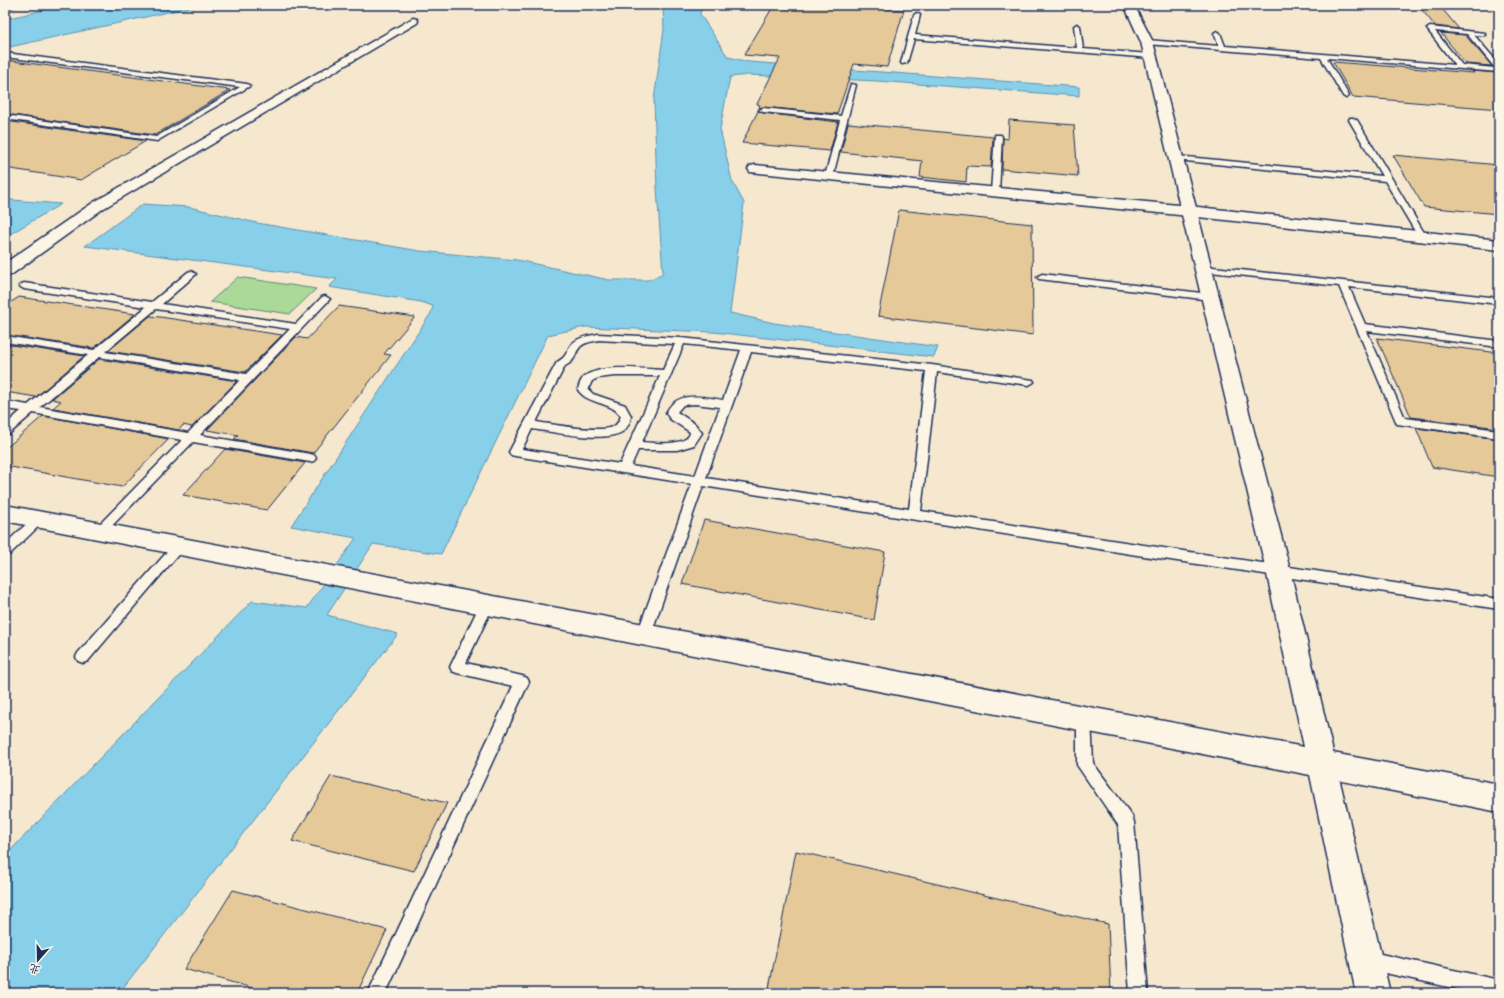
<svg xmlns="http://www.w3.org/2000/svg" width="1504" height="998" font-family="'Balsamiq Sans','LXGW WenKai TC',sans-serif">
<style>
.green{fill:#aad998;stroke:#62847b}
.water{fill:#88d0ea;stroke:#5c90b2}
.building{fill:#e5c999;stroke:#1b2f5e}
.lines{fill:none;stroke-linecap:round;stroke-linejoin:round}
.lane-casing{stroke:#1b2f5e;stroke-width:3}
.street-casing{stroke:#1b2f5e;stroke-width:3}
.secondary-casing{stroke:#1b2f5e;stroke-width:3}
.lane{fill:#fcf5e5;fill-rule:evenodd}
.street{fill:#fcf5e5;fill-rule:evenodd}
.secondary{fill:#fcf5e5;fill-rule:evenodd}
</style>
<rect width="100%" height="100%" fill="#f5e8ce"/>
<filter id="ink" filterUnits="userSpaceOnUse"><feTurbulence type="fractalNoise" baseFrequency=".025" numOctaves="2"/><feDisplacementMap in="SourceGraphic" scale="8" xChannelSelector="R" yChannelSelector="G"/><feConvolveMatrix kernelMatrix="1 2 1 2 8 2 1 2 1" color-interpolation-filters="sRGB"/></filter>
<g filter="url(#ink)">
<polygon class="green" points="238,277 316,289 290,314 210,302"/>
<g class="water">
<polygon points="66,5 200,5 5,48 5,19"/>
<polygon points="663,5 702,5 700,14 728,57 749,62 1079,87 1079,96 877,81 748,75 730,77 720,129 732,181 744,203 730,313 774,323 938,347 934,357 713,332 585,327 548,335 441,554 373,544 327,615 398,634 119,993 5,993 5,856 252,601 307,608 356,538 291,526 431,313 433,306 421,302 329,287 337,279 85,246 143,204 189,207 257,223 420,251 517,260 609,280 649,280 663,273 657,189 654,100 664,29"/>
<polygon points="5,197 12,200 61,204 5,237"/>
</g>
<g class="building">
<polygon points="774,5 834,5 904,10 887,67 854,64 837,114 763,107 759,108 760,105 757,104 780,58 744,55"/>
<polygon points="1418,5 1439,5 1459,29 1435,26"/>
<polygon points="1441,33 1465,35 1492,66 1466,64"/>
<polygon points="5,60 230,90 155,135 5,114"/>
<polygon points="1333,62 1474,73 1472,71 1498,73 1499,109 1353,97"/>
<polygon points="758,111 763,113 838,122 830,151 742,143"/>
<polygon points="1009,120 1074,125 1078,176 1002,169 1003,138 1008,139"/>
<polygon points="5,121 146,141 81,180 5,168"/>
<polygon points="848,123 993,137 991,167 967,166 966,182 920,177 922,161 841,152"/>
<polygon points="1393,155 1499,165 1499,214 1424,207"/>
<polygon points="899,210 1032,224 1033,335 878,316"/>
<polygon points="19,297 135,314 94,348 5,335 5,306"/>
<polygon points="339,306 415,317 384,354 391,355 313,453 234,439 238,435 207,430 296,337 307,339"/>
<polygon points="150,316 160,317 282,335 245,372 108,351"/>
<polygon points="1377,338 1499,353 1499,428 1411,417"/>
<polygon points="5,344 84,356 36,397 5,392"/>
<polygon points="99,359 237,381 192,427 183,425 179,430 53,408 61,401 52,399"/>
<polygon points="43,416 169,439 122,487 5,466 5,449"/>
<polygon points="1416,428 1499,439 1499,477 1432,467"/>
<polygon points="225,449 305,463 267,510 183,495"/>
<polygon points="704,520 885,552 874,620 682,584"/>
<polygon points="331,776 447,803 414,871 292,841"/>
<polygon points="796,851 1108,924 1111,993 768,993"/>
<polygon points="233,890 387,930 357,993 270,993 184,969"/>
</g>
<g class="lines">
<defs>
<g id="lane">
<polygon points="8,5 16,5 5,10 5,6"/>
<polygon points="917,13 920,15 915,35 1077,48 1074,26 1077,24 1080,26 1083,49 1151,54 1154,56 1151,58 914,39 907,63 902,64 901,63 914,15"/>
<path d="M1430 27 1485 33V35H1474L1499 64V72L1327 58 1349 96 1346 98 1343 96 1321 58 1147 44 1144 42 1147 40 1219 46 1214 33 1217 31 1220 33 1225 46 1455 65 1427 29ZM1435 31 1467 34 1495 68 1462 65Z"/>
<polygon points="5,53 247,84 250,86 157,141 5,119 5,115 156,137 240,87 5,57"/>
<polygon points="851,84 856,85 833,176 829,178 825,176 840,120 763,112 759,110 763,108 841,116"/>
<polygon points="1350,118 1353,118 1357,120 1426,236 1425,238 1419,238 1385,181 1176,160 1172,158 1176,156 1382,176 1349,120"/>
<polygon points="995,135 1001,135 1002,137 999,192 995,194 991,192"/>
<polygon points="1204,266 1499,298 1499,304 1349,287 1365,324 1499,341 1499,347 1367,331 1405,418 1499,430 1499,438 1397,424 1339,286 1201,271 1199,269"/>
<path d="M191 271 196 274 194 276 162 304 296 324 322 297 325 296 330 299 200 435 310 454 314 455 316 458 314 461 310 462 193 442 104 534 100 536 96 534 94 531 96 528 182 440 33 413 9 434 5 435V425L21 411 5 409V401L28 405 88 355 5 342V336L94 350 146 307 24 289 19 286 24 283 152 302 188 272ZM156 309 290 329 246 374 105 352ZM99 357 240 380 188 433 40 407Z"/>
<polygon points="1042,274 1210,294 1215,297 1210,300 1039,279 1037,277"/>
<path d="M598 334 681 338 932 365 1033 380 1034 382 1029 385 937 372 921 511 1499 599V609L1137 555 703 486 651 634 649 638 644 640 639 638 637 634 692 484 515 456 511 455 509 452 557 362C568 356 565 353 571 345 577 337 589 336 598 334ZM598 340 675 344 663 370C642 369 603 364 585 376 581 379 579 385 578 390 588 405 611 401 621 416 619 420 618 424 614 426 601 434 552 424 536 422L565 366C578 359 573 355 580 347 585 342 592 342 598 340ZM684 344 741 350 723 400C702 397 677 390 666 413L670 419 690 432C689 447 653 443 642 442ZM751 352 926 371 909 509 706 478ZM615 376H660L620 464 522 449 532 429C554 432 603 443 622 432 628 428 630 422 631 416L625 405 593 394 588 389 592 381 598 378ZM695 404 720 407 695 476 631 466 638 450H677L694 445 702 433 695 424 677 412 683 405Z"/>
<polygon points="39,514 43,516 45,519 43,522 9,555 5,557 5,544 35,516"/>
<polygon points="179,541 183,543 185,546 183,549 88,661 83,663 78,661 76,657 78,653 175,543"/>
<polygon points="487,599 492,600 494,604 466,663 522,676 527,678 529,682 386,993 368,993 513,686 457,673 452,671 450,667 482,600"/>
<polygon points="1084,711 1089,713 1091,718 1093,763 1132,816 1134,822 1148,993 1130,993 1118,825 1077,765 1077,718 1079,713"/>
<polygon points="1367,951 1499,980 1499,993 1476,993 1367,969 1361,966 1358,960 1361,954"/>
</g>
<g id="street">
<polygon points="413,18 417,19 418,21 417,23 104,208 11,275 5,276 5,263 94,202"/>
<polygon points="755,165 1189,206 1499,240 1499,250 1189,216 750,172 748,169 750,166"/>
<polygon points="1322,751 1499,784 1499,812 1322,777 1312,773 1308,764 1312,755"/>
</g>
<polygon id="secondary" points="1124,5 1134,5 1153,42 1290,570 1390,993 1356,993 1310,775 5,521 5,505 1304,747 1266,570 1141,42"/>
</defs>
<use href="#lane" class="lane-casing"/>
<use href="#street" class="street-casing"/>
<use href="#secondary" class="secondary-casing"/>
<use href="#lane" class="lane"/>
<use href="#street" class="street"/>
<use href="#secondary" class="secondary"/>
</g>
</g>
<rect width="1504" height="998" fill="none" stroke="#fcf5e5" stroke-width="20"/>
<rect x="10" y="10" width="1484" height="978" fill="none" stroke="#1b2f5e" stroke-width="1.5" filter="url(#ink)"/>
<g transform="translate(38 960) rotate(200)" stroke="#fcf5e5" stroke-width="3" paint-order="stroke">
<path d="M0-3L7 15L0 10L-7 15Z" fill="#1b2f5e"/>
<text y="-6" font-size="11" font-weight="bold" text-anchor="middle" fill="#1b2f5e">北</text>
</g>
</svg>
